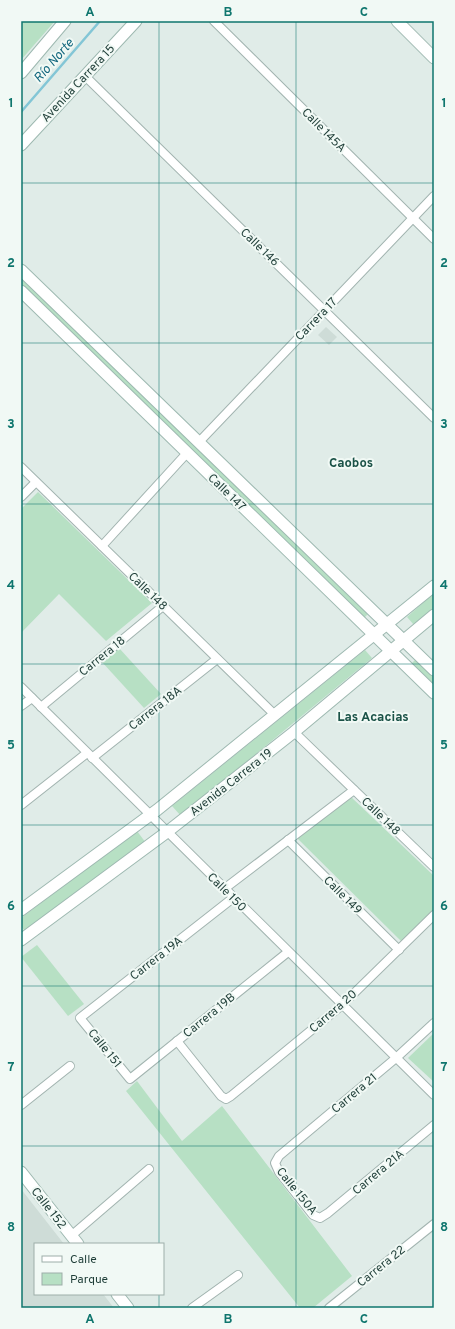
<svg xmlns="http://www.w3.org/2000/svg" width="455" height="1329" font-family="Overpass,sans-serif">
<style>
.built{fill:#cedcd7}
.green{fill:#b7e0c4}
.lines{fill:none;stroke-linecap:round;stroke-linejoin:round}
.stream{stroke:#83c6d6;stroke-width:2.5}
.street-casing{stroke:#a2b4b0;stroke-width:10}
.secondary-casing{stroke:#9eb9b1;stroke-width:13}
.street{stroke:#fff;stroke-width:8}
.secondary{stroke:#fff;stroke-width:11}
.grid{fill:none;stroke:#0f766e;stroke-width:1;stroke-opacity:0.55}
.labels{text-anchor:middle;stroke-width:4;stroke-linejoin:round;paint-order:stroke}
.street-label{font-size:12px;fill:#1f3e38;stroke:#f1f9f5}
.water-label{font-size:13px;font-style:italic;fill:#14687f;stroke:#f1f9f5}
.neighbourhood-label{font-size:13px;font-weight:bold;fill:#1a5247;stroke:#f1f9f5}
.neatline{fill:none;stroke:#0f766e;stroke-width:1.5}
.grid-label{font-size:13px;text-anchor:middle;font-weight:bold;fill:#0f766e}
</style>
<rect width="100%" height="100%" fill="#e0ece8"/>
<g class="built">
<polygon points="326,327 337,337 329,345 318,335"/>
<polygon points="21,1189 64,1244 35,1244 35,1294 103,1294 114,1308 21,1308"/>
</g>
<g class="green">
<polygon points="23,21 55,21 21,60 21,23"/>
<polygon points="21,274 369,613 363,619 21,285"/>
<polygon points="38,492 152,603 106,641 59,594 21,633 21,509"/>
<polygon points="434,593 434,608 414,625 407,617"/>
<polygon points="119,648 161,694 144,708 102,662"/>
<polygon points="365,650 372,658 181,816 172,806"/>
<polygon points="415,660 434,677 434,687 410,665"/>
<polygon points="350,796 434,876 434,910 402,942 297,838"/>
<polygon points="137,831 146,843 26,933 21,926 21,918"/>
<polygon points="37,945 84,1004 68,1016 21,957"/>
<polygon points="434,1033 434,1082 408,1058"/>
<polygon points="137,1081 182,1141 222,1106 352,1276 313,1308 300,1308 126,1091"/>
</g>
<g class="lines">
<polyline class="stream" points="21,112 100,21"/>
<defs>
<g id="street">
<polyline points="214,21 434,239"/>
<polyline points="85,76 434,418"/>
<polyline points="199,442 434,196"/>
<polyline points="21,467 275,715"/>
<polyline points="21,497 36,482"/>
<polyline points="102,546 187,453"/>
<polyline points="21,687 434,1095"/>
<polyline points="21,706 32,698"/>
<polyline points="41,707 163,606"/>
<polyline points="294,732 434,867"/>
<polyline points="92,758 217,659"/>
<polyline points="21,805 87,753"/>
<polyline points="288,840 399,950"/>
<polyline points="224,889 354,790"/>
<polyline points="233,898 80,1018 130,1079 288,952"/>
<polyline points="434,1023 396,1058 279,1156 275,1163 279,1172 313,1215 320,1218 328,1213 434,1125"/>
<polyline points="177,1041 221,1096 226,1099 231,1096 342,1005 434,915"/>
<polyline points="21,1105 70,1066"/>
<polyline points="71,1236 149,1169"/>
<polyline points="192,1308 238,1275"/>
<polyline points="329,1308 434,1224"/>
</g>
<g id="secondary">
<polyline points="397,21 434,58"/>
<polyline points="21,73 65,21"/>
<polyline points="21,145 136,21"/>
<polyline points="21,270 434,670"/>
<polyline points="21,291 434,693"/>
<polyline points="21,910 157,810 434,586"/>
<polyline points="21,940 167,832 294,732 434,615"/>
<polyline points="21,1172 78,1244"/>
<polyline points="117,1294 128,1308"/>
</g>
</defs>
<use href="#street" class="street-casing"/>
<use href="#secondary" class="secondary-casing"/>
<use href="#street" class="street"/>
<use href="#secondary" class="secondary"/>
</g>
<path class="grid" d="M159 21V1244M296 21V1308M21 183H434M21 343H434M21 504H434M21 664H434M21 825H434M21 986H434M21 1146H434M159 1294V1308"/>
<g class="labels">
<g class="street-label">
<text transform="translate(78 83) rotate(-47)" y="4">Avenida Carrera 15</text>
<text transform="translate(324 130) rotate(45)" y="4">Calle 145A</text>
<text transform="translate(260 247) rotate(44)" y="4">Calle 146</text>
<text transform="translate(316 319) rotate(-46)" y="4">Carrera 17</text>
<text transform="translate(227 492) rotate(44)" y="4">Calle 147</text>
<text transform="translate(148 591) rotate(44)" y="4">Calle 148</text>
<text transform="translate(102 656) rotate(-39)" y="4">Carrera 18</text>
<text transform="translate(155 708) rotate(-38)" y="4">Carrera 18A</text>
<text transform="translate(231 782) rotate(-38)" y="4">Avenida Carrera 19</text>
<text transform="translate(381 816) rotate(44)" y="4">Calle 148</text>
<text transform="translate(227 892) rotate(45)" y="4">Calle 150</text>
<text transform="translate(343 895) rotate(45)" y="4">Calle 149</text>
<text transform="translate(156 958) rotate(-38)" y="4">Carrera 19A</text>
<text transform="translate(333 1011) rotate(-41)" y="4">Carrera 20</text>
<text transform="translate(209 1015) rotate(-39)" y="4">Carrera 19B</text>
<text transform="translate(105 1048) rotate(51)" y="4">Calle 151</text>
<text transform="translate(354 1093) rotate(-40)" y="4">Carrera 21</text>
<text transform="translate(378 1172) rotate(-40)" y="4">Carrera 21A</text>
<text transform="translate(297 1191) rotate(51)" y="4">Calle 150A</text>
<text transform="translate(49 1208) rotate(52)" y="4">Calle 152</text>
<text transform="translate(381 1266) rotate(-39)" y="4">Carrera 22</text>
</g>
<g class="water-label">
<text transform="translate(53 60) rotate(-49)" y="5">Río Norte</text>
</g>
<g class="neighbourhood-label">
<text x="351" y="467">Caobos</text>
<text x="373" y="721">Las Acacias</text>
</g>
</g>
<rect width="455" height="1329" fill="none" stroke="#f1f9f5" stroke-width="44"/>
<rect x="34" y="1243" width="130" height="52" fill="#f1f9f5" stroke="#9daea9"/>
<rect x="42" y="1256" width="20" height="6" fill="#ffffff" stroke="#9daea9"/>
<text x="70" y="1263" font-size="12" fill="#1f3e38">Calle</text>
<rect x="42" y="1273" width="20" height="12" fill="#b7e0c4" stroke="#9daea9"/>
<text x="70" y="1283" font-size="12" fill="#1f3e38">Parque</text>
<rect x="22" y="22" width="411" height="1285" class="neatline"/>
<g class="grid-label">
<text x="90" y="16">A</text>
<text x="228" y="16">B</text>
<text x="364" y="16">C</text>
<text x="11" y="107">1</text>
<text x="444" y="107">1</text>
<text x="11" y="267">2</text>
<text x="444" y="267">2</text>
<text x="11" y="428">3</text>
<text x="444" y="428">3</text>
<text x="11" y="589">4</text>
<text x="444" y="589">4</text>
<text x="11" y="749">5</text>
<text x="444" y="749">5</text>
<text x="11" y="910">6</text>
<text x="444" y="910">6</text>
<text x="11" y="1071">7</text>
<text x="444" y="1071">7</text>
<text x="11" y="1231">8</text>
<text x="444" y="1231">8</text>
<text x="90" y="1323">A</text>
<text x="228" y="1323">B</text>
<text x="364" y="1323">C</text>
</g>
</svg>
